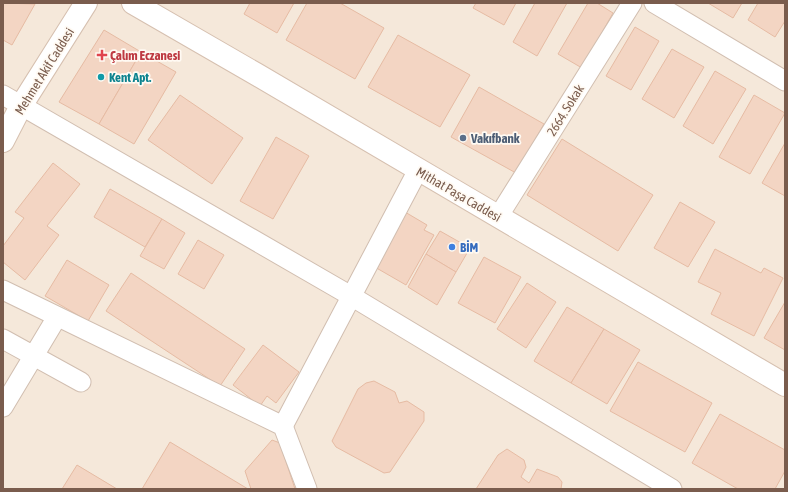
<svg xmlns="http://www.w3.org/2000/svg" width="788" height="492" font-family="'Asap Condensed',sans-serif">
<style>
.residential{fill:#f5e8da}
.building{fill:#f3d5c3;stroke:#e6bba3}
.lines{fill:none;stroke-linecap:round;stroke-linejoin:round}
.street-casing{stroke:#d1beb0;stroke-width:21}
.secondary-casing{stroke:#d6c0b0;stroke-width:24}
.street{stroke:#fff;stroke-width:19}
.secondary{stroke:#fff;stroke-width:22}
.health-dot{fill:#e0444e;stroke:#fffaf3;stroke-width:1.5}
.culture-dot{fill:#0f9aa8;stroke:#fffaf3;stroke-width:1.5}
.service-dot{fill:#5c6f8a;stroke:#fffaf3;stroke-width:1.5}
.shop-dot{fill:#3f7fe0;stroke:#fffaf3;stroke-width:1.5}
.labels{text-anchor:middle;stroke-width:3.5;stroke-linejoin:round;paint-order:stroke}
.health-label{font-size:13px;font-weight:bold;fill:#be3a42;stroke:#fffaf3;text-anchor:start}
.street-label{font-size:13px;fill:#7a5c4d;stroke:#fffaf3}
.culture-label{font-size:13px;font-weight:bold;fill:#0d838f;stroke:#fffaf3;text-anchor:start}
.service-label{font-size:13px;font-weight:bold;fill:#4e5e75;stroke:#fffaf3;text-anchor:start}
.shop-label{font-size:13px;font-weight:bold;fill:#366cbe;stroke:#fffaf3;text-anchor:start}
</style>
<rect width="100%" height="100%" fill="#fdf6ec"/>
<rect class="residential" x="3" y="3" width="782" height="486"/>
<g class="building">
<polygon points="3,3 35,4 12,45 3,40"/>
<polygon points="250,3 294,3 277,33 244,14"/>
<polygon points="307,3 340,3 384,28 355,79 286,40"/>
<polygon points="476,3 516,3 504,25 473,8"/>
<polygon points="535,3 567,3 537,56 513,42"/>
<polygon points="588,3 597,3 613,13 582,68 558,54"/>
<polygon points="708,3 742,3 733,18"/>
<polygon points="758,3 785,3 785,21 775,37 748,20"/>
<polygon points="635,27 659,41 631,90 606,76"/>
<polygon points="104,30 141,52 99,124 59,102"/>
<polygon points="398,35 470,75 440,127 368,87"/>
<polygon points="672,49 704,67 674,118 642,99"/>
<polygon points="141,52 176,72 134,144 99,124"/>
<polygon points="715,71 746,89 713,144 683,126"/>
<polygon points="479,87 544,124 516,173 451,137"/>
<polygon points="180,95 243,138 212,184 148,140"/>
<polygon points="754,95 785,113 750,174 719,157"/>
<polygon points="276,137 309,156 273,219 240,201"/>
<polygon points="562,139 653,195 618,251 527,195"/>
<polygon points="785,143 785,196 762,183"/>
<polygon points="53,163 80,184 47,226 59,235 25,280 3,262 3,246 24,218 15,212"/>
<polygon points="110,189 162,219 145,247 94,217"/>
<polygon points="680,202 715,222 688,267 654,248"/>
<polygon points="405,212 427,225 424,230 434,235 406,285 373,266"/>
<polygon points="162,219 185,233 164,269 140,256"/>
<polygon points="440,231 470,248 456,272 426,254"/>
<polygon points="198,240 224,255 204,289 178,274"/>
<polygon points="715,249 761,273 764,268 783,278 754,336 711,314 721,293 698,282"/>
<polygon points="426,254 456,272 437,305 408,287"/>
<polygon points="484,257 521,277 495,323 458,303"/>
<polygon points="67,260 109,285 88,321 45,296"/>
<polygon points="131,273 245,349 220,386 106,311"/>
<polygon points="527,283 556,302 526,348 497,329"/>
<polygon points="785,302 785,350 764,338"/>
<polygon points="567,307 604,329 571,383 534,361"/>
<polygon points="604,329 640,350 607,404 571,383"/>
<polygon points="263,345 299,372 276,403 267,396 260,406 233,385"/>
<polygon points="638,362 712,403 685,452 610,411"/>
<polygon points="374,381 395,392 399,403 407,401 424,412 424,421 390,472 384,473 336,447 332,441 358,389 366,383"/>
<polygon points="720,414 785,450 785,471 775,489 738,489 692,463"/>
<polygon points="272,440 280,443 295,489 251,489 245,471"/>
<polygon points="170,442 248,489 142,489"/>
<polygon points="507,449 524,460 526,467 521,477 529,483 537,469 558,477 562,482 561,489 476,489 498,455"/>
<polygon points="77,465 117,489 62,489"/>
</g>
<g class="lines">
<defs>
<g id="street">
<polyline points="654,3 785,81"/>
<polyline points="3,95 351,296 672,489"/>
<polyline points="498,217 632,3"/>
<polyline points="3,290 283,426 307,489"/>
<polyline points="3,339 81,382"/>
<polyline points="3,407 57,317"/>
<polyline points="283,426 418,170"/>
</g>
<g id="secondary">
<polyline points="133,3 256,74 785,385"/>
<polyline points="3,141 21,106 86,3"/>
</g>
</defs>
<use href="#street" class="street-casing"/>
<use href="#secondary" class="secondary-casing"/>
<use href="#street" class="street"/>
<use href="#secondary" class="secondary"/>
</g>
<path class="health-dot" d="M100 49h4v4h4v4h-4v4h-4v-4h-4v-4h4z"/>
<circle class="culture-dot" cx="101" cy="77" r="4"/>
<circle class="service-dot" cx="463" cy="138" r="4"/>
<circle class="shop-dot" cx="452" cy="247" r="4"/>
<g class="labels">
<g class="health-label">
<text x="110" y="60">Çalım Eczanesi</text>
</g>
<g class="street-label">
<text transform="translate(44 71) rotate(-58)" y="5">Mehmet Akif Caddesi</text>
<text transform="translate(565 110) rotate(-58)" y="5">2664. Sokak</text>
<text transform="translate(459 194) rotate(30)" y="5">Mithat Paşa Caddesi</text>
</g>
<g class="culture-label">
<text x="109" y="82">Kent Apt.</text>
</g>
<g class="service-label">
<text x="471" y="143">Vakıfbank</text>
</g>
<g class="shop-label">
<text x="460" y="252">BİM</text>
</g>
</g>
<rect width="788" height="492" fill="none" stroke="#7a5c4d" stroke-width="8"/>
</svg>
